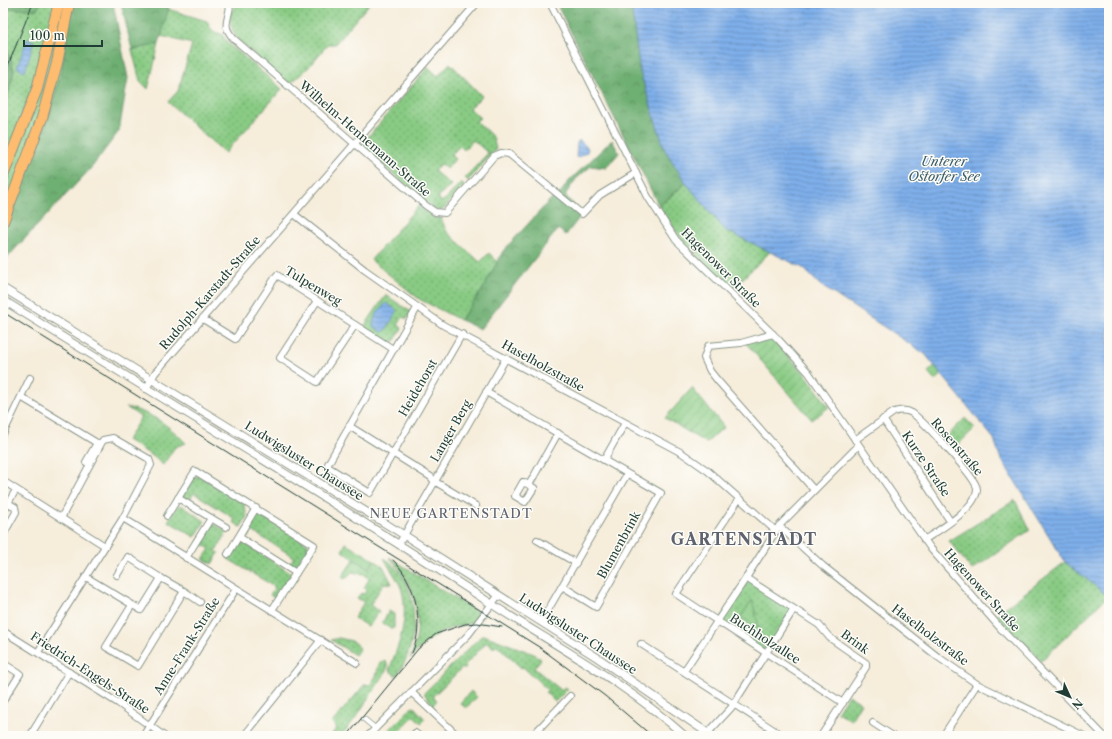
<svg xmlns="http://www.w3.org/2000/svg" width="1112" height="739" font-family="'Libre Caslon Text',serif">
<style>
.grass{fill:url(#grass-dots);stroke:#54845c}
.forest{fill:url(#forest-crowns);stroke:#467653}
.park{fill:#89cb84;stroke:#54845c}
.garden{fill:url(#garden-furrows);stroke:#54845c}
.water{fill:url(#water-rules);stroke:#4f768f}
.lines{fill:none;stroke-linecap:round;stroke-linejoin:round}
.pedestrian-casing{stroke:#8a9588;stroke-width:6}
.minor-casing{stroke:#8a9588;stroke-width:8}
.tertiary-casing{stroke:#8a9588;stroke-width:9}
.trunk-casing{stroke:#8a9588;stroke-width:12}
.pedestrian{stroke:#fff;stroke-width:4.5}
.minor{stroke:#fff;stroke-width:6}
.tertiary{stroke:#fff;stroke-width:7}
.trunk{stroke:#fdbc6f;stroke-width:10}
.tram{stroke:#1f3d34;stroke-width:1}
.labels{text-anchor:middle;stroke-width:3;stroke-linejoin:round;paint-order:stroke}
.street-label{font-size:12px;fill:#1f3d34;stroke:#fdfcf7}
.water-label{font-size:13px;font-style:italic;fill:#3c5f6b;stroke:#fdfcf7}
.neighbourhood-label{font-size:13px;letter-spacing:1px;fill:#5e636f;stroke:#fdfcf7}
.district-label{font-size:16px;font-weight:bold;letter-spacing:1px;fill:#5e636f;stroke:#fdfcf7}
</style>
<defs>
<pattern id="grass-dots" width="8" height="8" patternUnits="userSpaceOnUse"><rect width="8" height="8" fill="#89cb84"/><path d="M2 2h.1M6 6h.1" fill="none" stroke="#6fa66d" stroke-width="1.8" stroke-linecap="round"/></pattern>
<pattern id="forest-crowns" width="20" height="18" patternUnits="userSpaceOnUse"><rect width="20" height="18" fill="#6eaf72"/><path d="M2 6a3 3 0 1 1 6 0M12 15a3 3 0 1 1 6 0" fill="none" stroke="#5a905e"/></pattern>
<pattern id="garden-furrows" width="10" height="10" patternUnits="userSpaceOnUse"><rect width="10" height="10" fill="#89cb84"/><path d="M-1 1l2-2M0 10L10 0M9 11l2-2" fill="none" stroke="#6fa66d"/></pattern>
<pattern id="water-rules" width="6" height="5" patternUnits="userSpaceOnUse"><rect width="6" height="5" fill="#7fafea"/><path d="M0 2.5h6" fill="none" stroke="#6790be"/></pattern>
</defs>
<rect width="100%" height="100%" fill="#fdfcf7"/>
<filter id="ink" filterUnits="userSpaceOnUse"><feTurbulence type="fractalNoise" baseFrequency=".025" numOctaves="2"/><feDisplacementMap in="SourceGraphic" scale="8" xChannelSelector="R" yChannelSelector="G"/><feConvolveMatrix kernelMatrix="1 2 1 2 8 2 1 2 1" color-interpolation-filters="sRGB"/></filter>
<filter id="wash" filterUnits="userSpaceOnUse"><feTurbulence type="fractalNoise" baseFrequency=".012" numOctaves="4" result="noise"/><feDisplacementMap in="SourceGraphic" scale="16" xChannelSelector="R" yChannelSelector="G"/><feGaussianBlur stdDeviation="0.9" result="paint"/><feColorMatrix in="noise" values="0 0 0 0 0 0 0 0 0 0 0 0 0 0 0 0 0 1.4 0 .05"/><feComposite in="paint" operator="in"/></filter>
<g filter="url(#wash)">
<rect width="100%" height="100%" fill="#f6eddb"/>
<g class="grass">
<polygon points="41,3 73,3 62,68 49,118 3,234 3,115 14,70 3,37 3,7 37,9"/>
<path d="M240 3H370L335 44H328L307 69 289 85 239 41C230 29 224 13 240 3Z"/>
<path d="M168 9 207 21C210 29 213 33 222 34L227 42 282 89 225 153 168 102 178 91 192 44 161 36Z"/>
<polygon points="159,44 148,89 140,81 132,50"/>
<polygon points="450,63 482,96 470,108 480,118 476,121 493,137 496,149 468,181 465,178 488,153 473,140 464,150 460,146 451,155 455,159 447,169 440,164 434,171 451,185 438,196 441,202 447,198 461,182 464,185 444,209 439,211 434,209 362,147 362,144 428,67 438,76"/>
<polygon points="686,183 725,230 770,252 732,289 681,239 659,206"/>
<polygon points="418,206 435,218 441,218 447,232 480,262 489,253 498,262 481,292 460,320 419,299 371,260"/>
<polygon points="386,295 411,312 407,319 403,317 398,325 402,328 394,342 388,343 363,328"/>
<path d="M126 407C152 413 167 424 186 443L175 447 163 465 154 457 127 440 141 417Z"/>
<polygon points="965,418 975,428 950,452 941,442"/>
<polygon points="199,476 244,503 247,517 241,527 233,522 235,519 194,493 189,501 182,497 193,478"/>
<polygon points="1015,500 1030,530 972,570 949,541"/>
<polygon points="181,505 205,521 195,537 168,521 177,507"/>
<polygon points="261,515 308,544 308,549 296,568 289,564 294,557 252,531 248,538 242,535 255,516"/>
<polygon points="211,522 227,532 216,551 219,553 212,564 203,559 210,549 199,542"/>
<polygon points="244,543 292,574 276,599 270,595 275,587 228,559 237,545"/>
<path d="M389 557 483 616 477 623C448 625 428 637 410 659 425 624 417 583 389 557Z"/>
<path d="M384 558C422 579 421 645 396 676L389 670C399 645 409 619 402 591 399 580 389 568 384 558Z"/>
<polygon points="354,559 369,568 374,560 383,566 392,584 384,583 370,605 379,611 370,625 367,626 354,618 364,602 357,598 361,593 364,594 367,589 364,588 369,579 364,574 352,572 345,579 342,577"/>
<polygon points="1065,562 1108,596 1041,661 996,615"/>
<polygon points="746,578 794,609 766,652 718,622"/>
<polygon points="389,611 394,614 394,628 391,629 382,623"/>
<polygon points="484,635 534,654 541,659 534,668 561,690 565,687 568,689 555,702 545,692 548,690 523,667 521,668 497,645 494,648 487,642 465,665 466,667 464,670 462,668 433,696 437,700 433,705 424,693 480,637"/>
<polygon points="339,638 352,641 360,648 355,655 331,640"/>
<path d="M383 661 386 662 388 666C383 680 373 689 366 702 358 714 353 722 343 733L345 736H330L337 728 332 723 365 684 370 685 376 676 379 664Z"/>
<polygon points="848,695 861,703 851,720 837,712"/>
<polygon points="414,707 425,719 421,723 414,716 394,736 383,736 411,708"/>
</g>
<g class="forest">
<path d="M3 3H41L37 9C29 8 9 10 3 7Z"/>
<polygon points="73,3 113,3 128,78 119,131 92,167 3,262 3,234 49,118 62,68"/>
<polygon points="121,3 170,3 159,44 132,50"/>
<polygon points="556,3 631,3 640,72 665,150 686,183 659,206"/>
<polygon points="3,37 14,70 3,115"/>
<polygon points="612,140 619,153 606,168 591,166 576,179 565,195 582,214 566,235 558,229 480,329 460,320 481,292 503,251 552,198 555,200 569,181"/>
</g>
<g class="park">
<polygon points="934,366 941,375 936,381 928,372"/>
<polygon points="346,543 374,560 369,568 342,551"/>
<polygon points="752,600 759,628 741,617"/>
<polygon points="471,691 477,697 466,708 460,703"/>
</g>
<g class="garden">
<polygon points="769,335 807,376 829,407 812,420 745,342"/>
<polygon points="692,388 724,427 706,443 665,418"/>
</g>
<g class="water">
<polygon points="631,3 1109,3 1109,597 1065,562 1000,457 994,439 925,354 820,285 803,268 725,230 686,183 665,150 640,72"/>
<polygon points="27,39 34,41 25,71 17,68"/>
<polygon points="579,140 588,148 587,152 577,158 576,157 577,143"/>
<path d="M387 303 397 311 386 330 382 332 373 326C372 319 381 306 387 303Z"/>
</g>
</g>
<g filter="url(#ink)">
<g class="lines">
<defs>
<polyline id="pedestrian" points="364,719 376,729"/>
<g id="minor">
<path d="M230 3C230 20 220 24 234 39L425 205 435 212 445 213 494 156 501 153 509 154 582 214 600 195 636 173"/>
<polyline points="550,3 648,197 676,240 777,338 809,373 931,549 1002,630 1104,736"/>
<polyline points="294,214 365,270 443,325 682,453 708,471 776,531"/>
<polyline points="317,301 280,358 317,382 355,325"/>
<polyline points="417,308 328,464 328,467 370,493 462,334"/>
<polyline points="203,319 235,339 277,275 393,349"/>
<polyline points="773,334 741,343 708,346 704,358 710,371 718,381 814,490"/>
<polyline points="146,389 155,373 477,3"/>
<polyline points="486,392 661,493 596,607 562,586"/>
<polyline points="21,397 97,443 86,462"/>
<polyline points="883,419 950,521"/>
<polyline points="349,426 431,477 434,481 476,506"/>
<polyline points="3,434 30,378"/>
<path d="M855 440 894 412C900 410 907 410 912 413 922 420 977 478 977 489 977 508 939 530 924 540"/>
<polyline points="604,460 625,423"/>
<polyline points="3,481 105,546"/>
<polyline points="529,485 534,488 525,502 515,496 523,482 529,485 558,433"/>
<polyline points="178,498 211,518 186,558"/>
<polyline points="739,499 676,594 843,703"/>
<polyline points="3,511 16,490"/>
<polyline points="167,516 195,471 314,545 272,610"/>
<polyline points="123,518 357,663"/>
<polyline points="211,518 226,527"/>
<polyline points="779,526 823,566 938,657 977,684 1084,736"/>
<polyline points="3,535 16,512 15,507 8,503"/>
<polyline points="239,537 296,573"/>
<polyline points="537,540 576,563"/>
<polyline points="399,544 506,358"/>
<polyline points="228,554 256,508"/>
<polyline points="117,575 128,557 161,578"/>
<polyline points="86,577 141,610 161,578 184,591 138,666 106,647 132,605"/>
<polyline points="184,591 200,602"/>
<polyline points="541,622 627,474"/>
<polyline points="3,631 118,703 164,736"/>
<polyline points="641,644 783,736"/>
<polyline points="38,652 123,518 151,465 149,459 113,438 103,440 61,518"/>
<polyline points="3,663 20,674 3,701"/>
<polyline points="684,671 746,578"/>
<polyline points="411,692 458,736"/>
<polyline points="873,723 893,736"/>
<polyline points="30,736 69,672"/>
<polyline points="143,736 236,589"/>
<polyline points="244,736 321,640"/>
<polyline points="368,736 468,635 498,596"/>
<polyline points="412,736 415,733 419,736"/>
<polyline points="532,736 570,696"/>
<polyline points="705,736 731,708 794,609"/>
<polyline points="821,736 866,667 866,663 830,638 819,625 746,578 779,526 858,446"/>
<polyline points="943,736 977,684"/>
</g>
<g id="tertiary">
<polyline points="3,288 404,535 598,658 712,736"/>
<path d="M3 300C165 401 330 498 490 603 556 646 626 683 685 736"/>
</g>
<g id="trunk">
<polyline points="3,176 37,89 59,3"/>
<polyline points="3,222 42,118 57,63 69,3"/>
</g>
</defs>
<use href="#pedestrian" class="pedestrian-casing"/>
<use href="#minor" class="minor-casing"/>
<use href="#tertiary" class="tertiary-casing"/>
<use href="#trunk" class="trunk-casing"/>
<use href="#pedestrian" class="pedestrian"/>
<use href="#minor" class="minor"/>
<use href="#tertiary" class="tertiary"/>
<use href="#trunk" class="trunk"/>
<g class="tram">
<polyline points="3,78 33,3"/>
<polyline points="3,312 539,647 605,696 652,736"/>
<path d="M393 560C416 582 425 624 412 653"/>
<polyline points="347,736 418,649 436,634 465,624 477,623 502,627"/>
</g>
</g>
</g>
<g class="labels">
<g class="street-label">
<text transform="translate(365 139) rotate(41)" y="4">Wilhelm-Hennemann-Straße</text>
<text transform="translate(721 268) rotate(45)" y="4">Hagenower Straße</text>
<text transform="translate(313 286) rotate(31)" y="4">Tulpenweg</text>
<text transform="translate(210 293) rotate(-49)" y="4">Rudolph-Karstadt-Straße</text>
<text transform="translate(543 366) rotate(29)" y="4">Haselholzstraße</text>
<text transform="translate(418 388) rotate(-60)" y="4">Heidehorst</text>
<text transform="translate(451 431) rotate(-60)" y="4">Langer Berg</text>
<text transform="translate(957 447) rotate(49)" y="4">Rosenstraße</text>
<text transform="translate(304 461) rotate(32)" y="4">Ludwigsluster Chaussee</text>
<text transform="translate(926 464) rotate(56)" y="4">Kurze Straße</text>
<text transform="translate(619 545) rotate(-61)" y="4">Blumenbrink</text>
<text transform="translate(982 590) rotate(48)" y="4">Hagenower Straße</text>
<text transform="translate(578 634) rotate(33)" y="4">Ludwigsluster Chaussee</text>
<text transform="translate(930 635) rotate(37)" y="4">Haselholzstraße</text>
<text transform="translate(765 639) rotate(33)" y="4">Buchholzallee</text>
<text transform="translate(855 642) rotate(36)" y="4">Brink</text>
<text transform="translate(187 646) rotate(-58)" y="4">Anne-Frank-Straße</text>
<text transform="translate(90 673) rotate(33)" y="4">Friedrich-Engels-Straße</text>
</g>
<g class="water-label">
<text x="944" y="166">Unterer<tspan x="944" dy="15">Ostorfer See</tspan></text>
</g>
<g class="neighbourhood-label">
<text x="451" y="518">NEUE GARTENSTADT</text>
</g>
<g class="district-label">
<text x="744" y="545">GARTENSTADT</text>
</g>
</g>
<rect width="1112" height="739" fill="none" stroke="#fdfcf7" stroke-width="16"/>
<g transform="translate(1070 697) rotate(134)" stroke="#fdfcf7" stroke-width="3" paint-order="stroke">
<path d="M0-3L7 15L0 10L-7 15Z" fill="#1f3d34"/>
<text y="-6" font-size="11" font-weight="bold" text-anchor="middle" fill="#1f3d34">N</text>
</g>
<path d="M24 40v6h78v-6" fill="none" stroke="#1f3d34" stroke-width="2"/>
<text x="30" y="40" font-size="12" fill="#1f3d34" stroke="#fdfcf7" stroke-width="3" paint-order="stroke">100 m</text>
</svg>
